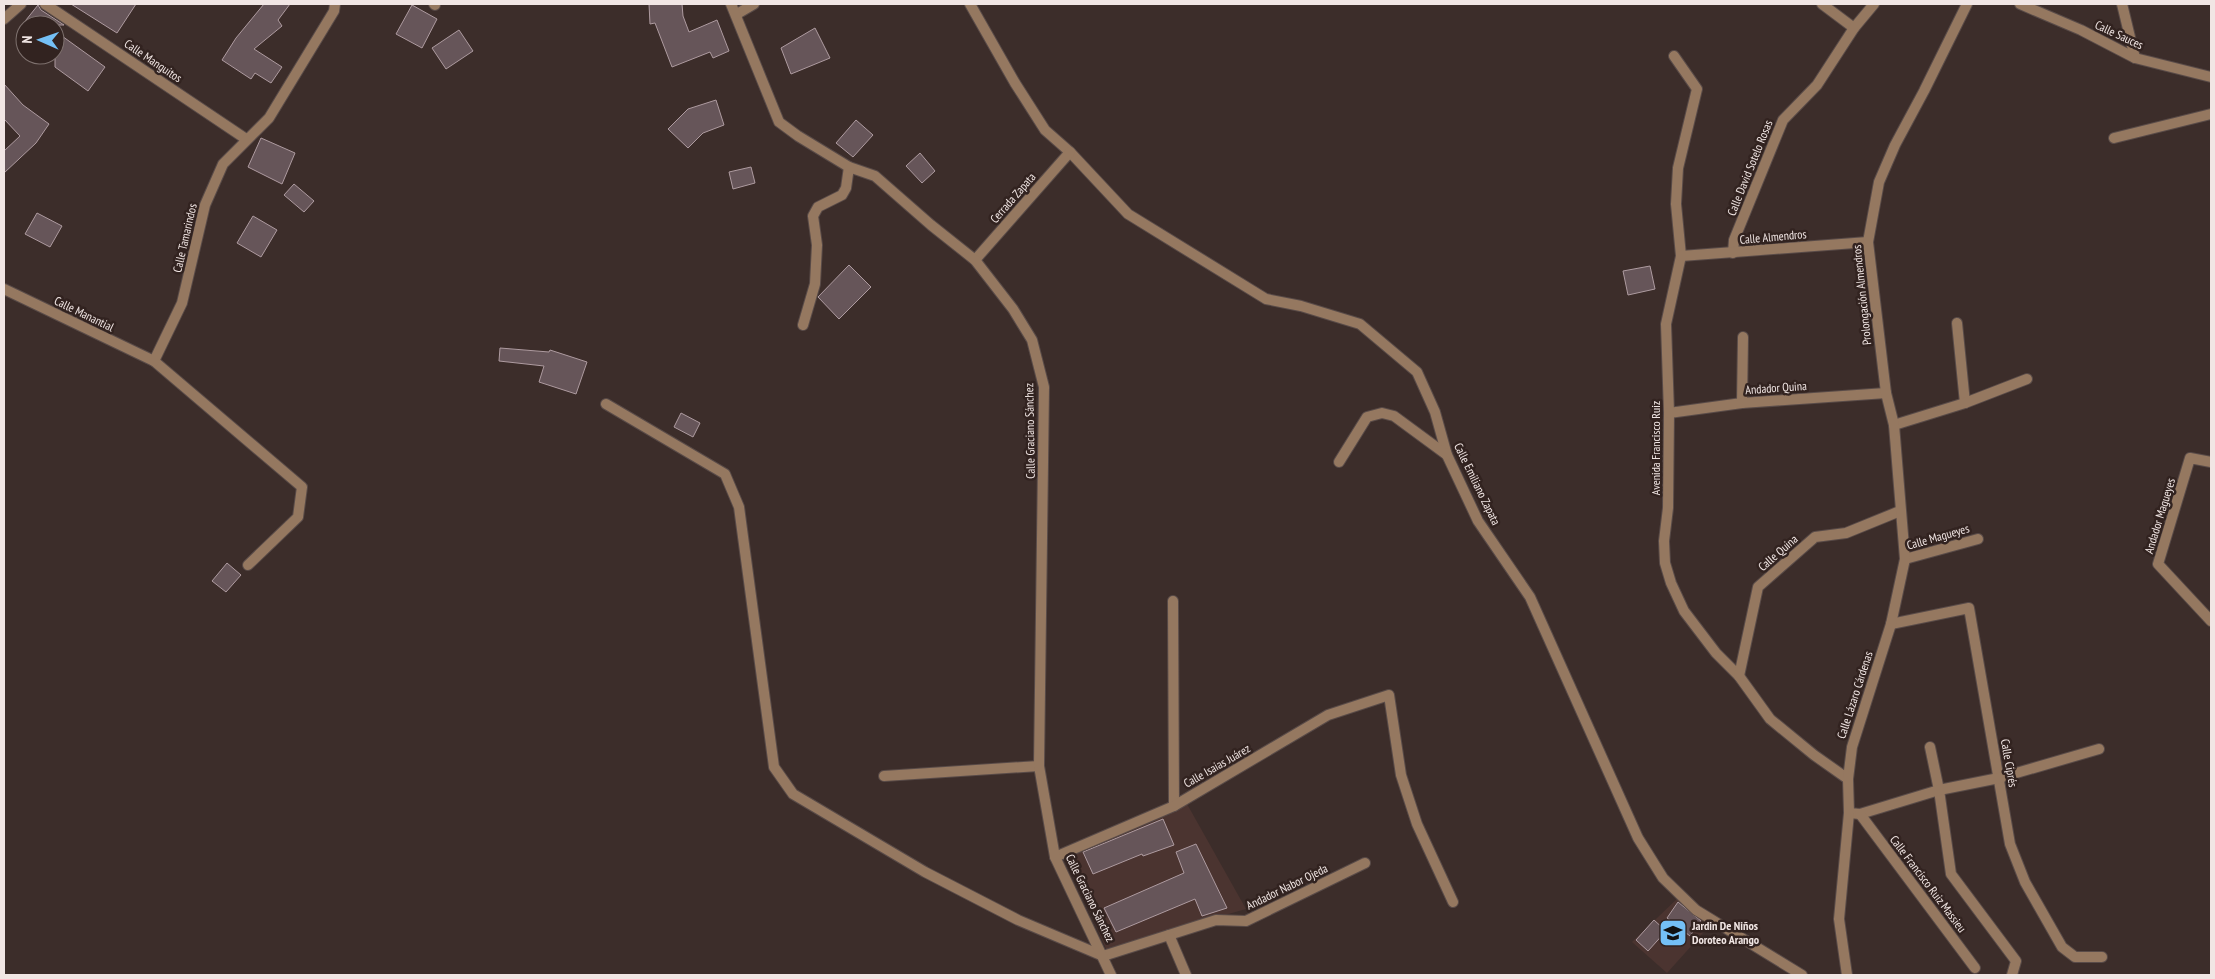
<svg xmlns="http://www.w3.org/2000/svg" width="2215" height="979" font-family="'PT Sans Narrow',sans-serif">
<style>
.built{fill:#4b3430}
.building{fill:#665559;stroke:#ae9ba0}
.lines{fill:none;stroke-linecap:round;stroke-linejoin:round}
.minor-casing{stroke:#594b48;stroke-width:12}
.tertiary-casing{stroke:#594b48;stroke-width:12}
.minor{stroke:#957860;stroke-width:10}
.tertiary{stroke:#957860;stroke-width:10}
.labels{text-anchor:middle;stroke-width:5;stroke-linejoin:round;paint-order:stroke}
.street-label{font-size:12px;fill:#f1e6e4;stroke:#322320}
.poi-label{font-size:12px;font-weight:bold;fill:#f1e6e4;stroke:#322320;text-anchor:start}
</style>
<rect width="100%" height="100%" fill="#3c2d2a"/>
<g class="built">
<polygon points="1187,804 1246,909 1106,949 1067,856"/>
<polygon points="1679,897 1712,923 1667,973 1632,942"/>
</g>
<g class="building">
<polygon points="71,4 136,4 117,33"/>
<polygon points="264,4 290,4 278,20 282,26 254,49 282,67 271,83 255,73 251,79 222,60 236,38"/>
<polygon points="649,4 682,4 683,16 689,32 717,20 729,51 713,58 710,52 672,67 655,23 650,24"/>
<polygon points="38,5 41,10 64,25 22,25"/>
<polygon points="412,5 437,19 422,48 396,34"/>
<polygon points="815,28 830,58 791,74 781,48"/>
<polygon points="459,30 473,51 446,69 432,48"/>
<polygon points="55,31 105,67 88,91 55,67"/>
<polygon points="4,84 23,105 49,124 36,143 4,173 4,151 20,136 4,119"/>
<polygon points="716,100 724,125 703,133 688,148 668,129 688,109"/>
<polygon points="856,120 873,135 853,157 836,143"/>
<polygon points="261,138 295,153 282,184 248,167"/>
<polygon points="920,153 935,171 922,183 906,166"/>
<polygon points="751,167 755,183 733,189 729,172"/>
<polygon points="294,184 314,201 304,212 284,195"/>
<polygon points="37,213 62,226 50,247 25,234"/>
<polygon points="253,216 277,230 261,257 237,243"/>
<polygon points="849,265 871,287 839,319 818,297"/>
<polygon points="1650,266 1655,289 1628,295 1623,271"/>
<polygon points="500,348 549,352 550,350 587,362 576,394 539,382 544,366 499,361"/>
<polygon points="681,413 700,423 693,437 674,427"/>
<polygon points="227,563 241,575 226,592 212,581"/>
<polygon points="1163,819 1174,845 1143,856 1142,854 1093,874 1083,852"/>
<polygon points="1196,844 1227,908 1202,916 1195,899 1116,932 1104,908 1184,873 1176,852"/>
<polygon points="1678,902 1701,921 1690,936 1667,918"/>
<polygon points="1654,920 1666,931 1648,951 1636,940"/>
</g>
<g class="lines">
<defs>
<g id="minor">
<polyline points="45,4 246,139"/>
<polyline points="434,4 435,5"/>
<polyline points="970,4 1015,83 1045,130 1070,152 1128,214 1266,299 1301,306 1360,324 1417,372 1435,412 1447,455 1478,521 1530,597 1638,838 1663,878 1696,910 1802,975"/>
<polyline points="1822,4 1854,28"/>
<polyline points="2020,4 2081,30 2135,58 2211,77"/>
<polyline points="2122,4 2135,58"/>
<polyline points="737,14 754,4"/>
<polyline points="4,19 21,4"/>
<polyline points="1674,56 1697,89 1678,168 1676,204 1681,256 1666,324 1669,413 1668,508 1664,541 1665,563 1671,583 1684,611 1716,653 1739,676 1770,719 1814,755 1848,779"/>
<polyline points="2114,138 2211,114"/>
<polyline points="1733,253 1734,240 1783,120 1817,85 1854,28 1874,4"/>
<polyline points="1681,256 1868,242"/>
<polyline points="975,260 1070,152"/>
<polyline points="4,289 154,361 302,487 298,517 248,565"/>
<polyline points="1957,323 1965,403"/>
<polyline points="803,325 815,284 817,245 813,216 818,207 842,195 846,188 849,167"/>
<polyline points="154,361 182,303 205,205 223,164 269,118 334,11 335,4"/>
<polyline points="1742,403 1743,337"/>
<polyline points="606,404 725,474 739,507 774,767 793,794 925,872 1018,920 1103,956 1216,920 1246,921 1365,863"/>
<polyline points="1669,413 1742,403 1886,393"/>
<polyline points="1894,425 1965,403 2027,379"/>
<polyline points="1339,462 1367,417 1382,413 1394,416 1447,455"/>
<polyline points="2211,462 2190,458 2158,564 2211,621"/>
<polyline points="1905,559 1978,539"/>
<polyline points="1173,601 1174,806"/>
<polyline points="1891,624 1969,608 2010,844 2025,882 2062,947 2075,957 2102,957"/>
<polyline points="1739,676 1758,587 1815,537 1846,533 1900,511"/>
<polyline points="1930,747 1939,790 1951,874 2016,961 2012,975"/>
<polyline points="884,776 1039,766"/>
<polyline points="1849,813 1860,814 1939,790 1999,778 2099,749"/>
<polyline points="1860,814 1975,968"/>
<polyline points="1055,857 1174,806 1328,715 1389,695 1401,775 1417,824 1453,902"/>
<polyline points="1169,935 1186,975"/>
<polyline points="1847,975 1839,919 1849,813 1848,779 1852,747 1891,624 1905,559 1894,425 1886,393 1868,242 1879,182 1895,145 1924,91 1967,4"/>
</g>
<polyline id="tertiary" points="731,4 779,122 798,136 849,167 875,176 931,225 975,260 1013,309 1032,340 1044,387 1039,766 1055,857 1111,975"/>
</defs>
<use href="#minor" class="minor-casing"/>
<use href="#tertiary" class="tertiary-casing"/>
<use href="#minor" class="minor"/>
<use href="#tertiary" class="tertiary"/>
</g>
<defs>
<symbol id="school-square" viewBox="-11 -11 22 22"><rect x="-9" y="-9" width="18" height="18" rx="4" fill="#74c0f6" stroke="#322320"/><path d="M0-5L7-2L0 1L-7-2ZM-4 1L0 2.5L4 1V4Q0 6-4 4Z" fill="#111"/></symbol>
</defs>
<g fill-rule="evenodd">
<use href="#school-square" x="1657" y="917" width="32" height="32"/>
</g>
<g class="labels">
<g class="street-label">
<text transform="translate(2119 35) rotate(25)" y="4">Calle Sauces</text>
<text transform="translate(153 61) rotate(34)" y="4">Calle Manguitos</text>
<text transform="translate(1750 168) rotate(-68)" y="4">Calle David Sotelo Rosas</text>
<text transform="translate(1013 198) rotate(-49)" y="4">Cerrada Zapata</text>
<text transform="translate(1773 237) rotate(-5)" y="4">Calle Almendros</text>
<text transform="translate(185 238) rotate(-77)" y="4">Calle Tamarindos</text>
<text transform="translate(1862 295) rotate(-96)" y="4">Prolongación Almendros</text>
<text transform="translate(84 314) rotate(26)" y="4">Calle Manantial</text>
<text transform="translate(1776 388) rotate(-4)" y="4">Andador Quina</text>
<text transform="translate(1030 431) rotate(-91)" y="4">Calle Graciano Sánchez</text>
<text transform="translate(1656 448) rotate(-90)" y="4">Avenida Francisco Ruiz</text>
<text transform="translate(1477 484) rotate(64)" y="4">Calle Emiliano Zapata</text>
<text transform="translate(2160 516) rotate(-73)" y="4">Andador Magueyes</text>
<text transform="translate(1938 537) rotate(-16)" y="4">Calle Magueyes</text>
<text transform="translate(1778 553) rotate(-41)" y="4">Calle Quina</text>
<text transform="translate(1855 695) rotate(-72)" y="4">Calle Lázaro Cárdenas</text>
<text transform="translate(2009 763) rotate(80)" y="4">Calle Ciprés</text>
<text transform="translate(1217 766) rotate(-30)" y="4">Calle Isaias Juárez</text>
<text transform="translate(1928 884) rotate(53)" y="4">Calle Francisco Ruiz Massieu</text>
<text transform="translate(1287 887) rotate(-26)" y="4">Andador Nabor Ojeda</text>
<text transform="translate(1090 898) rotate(64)" y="4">Calle Graciano Sánchez</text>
</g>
<g class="poi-label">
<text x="1692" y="930">Jardin De Niños<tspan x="1692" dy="14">Doroteo Arango</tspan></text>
</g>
</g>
<rect width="2215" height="979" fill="none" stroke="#f1e6e4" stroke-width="10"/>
<g transform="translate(40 40) rotate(272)"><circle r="24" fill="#322320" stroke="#7e716e"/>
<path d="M0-4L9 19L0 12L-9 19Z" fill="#74c0f6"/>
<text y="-8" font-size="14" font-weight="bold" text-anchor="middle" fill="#f1e6e4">N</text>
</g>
</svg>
